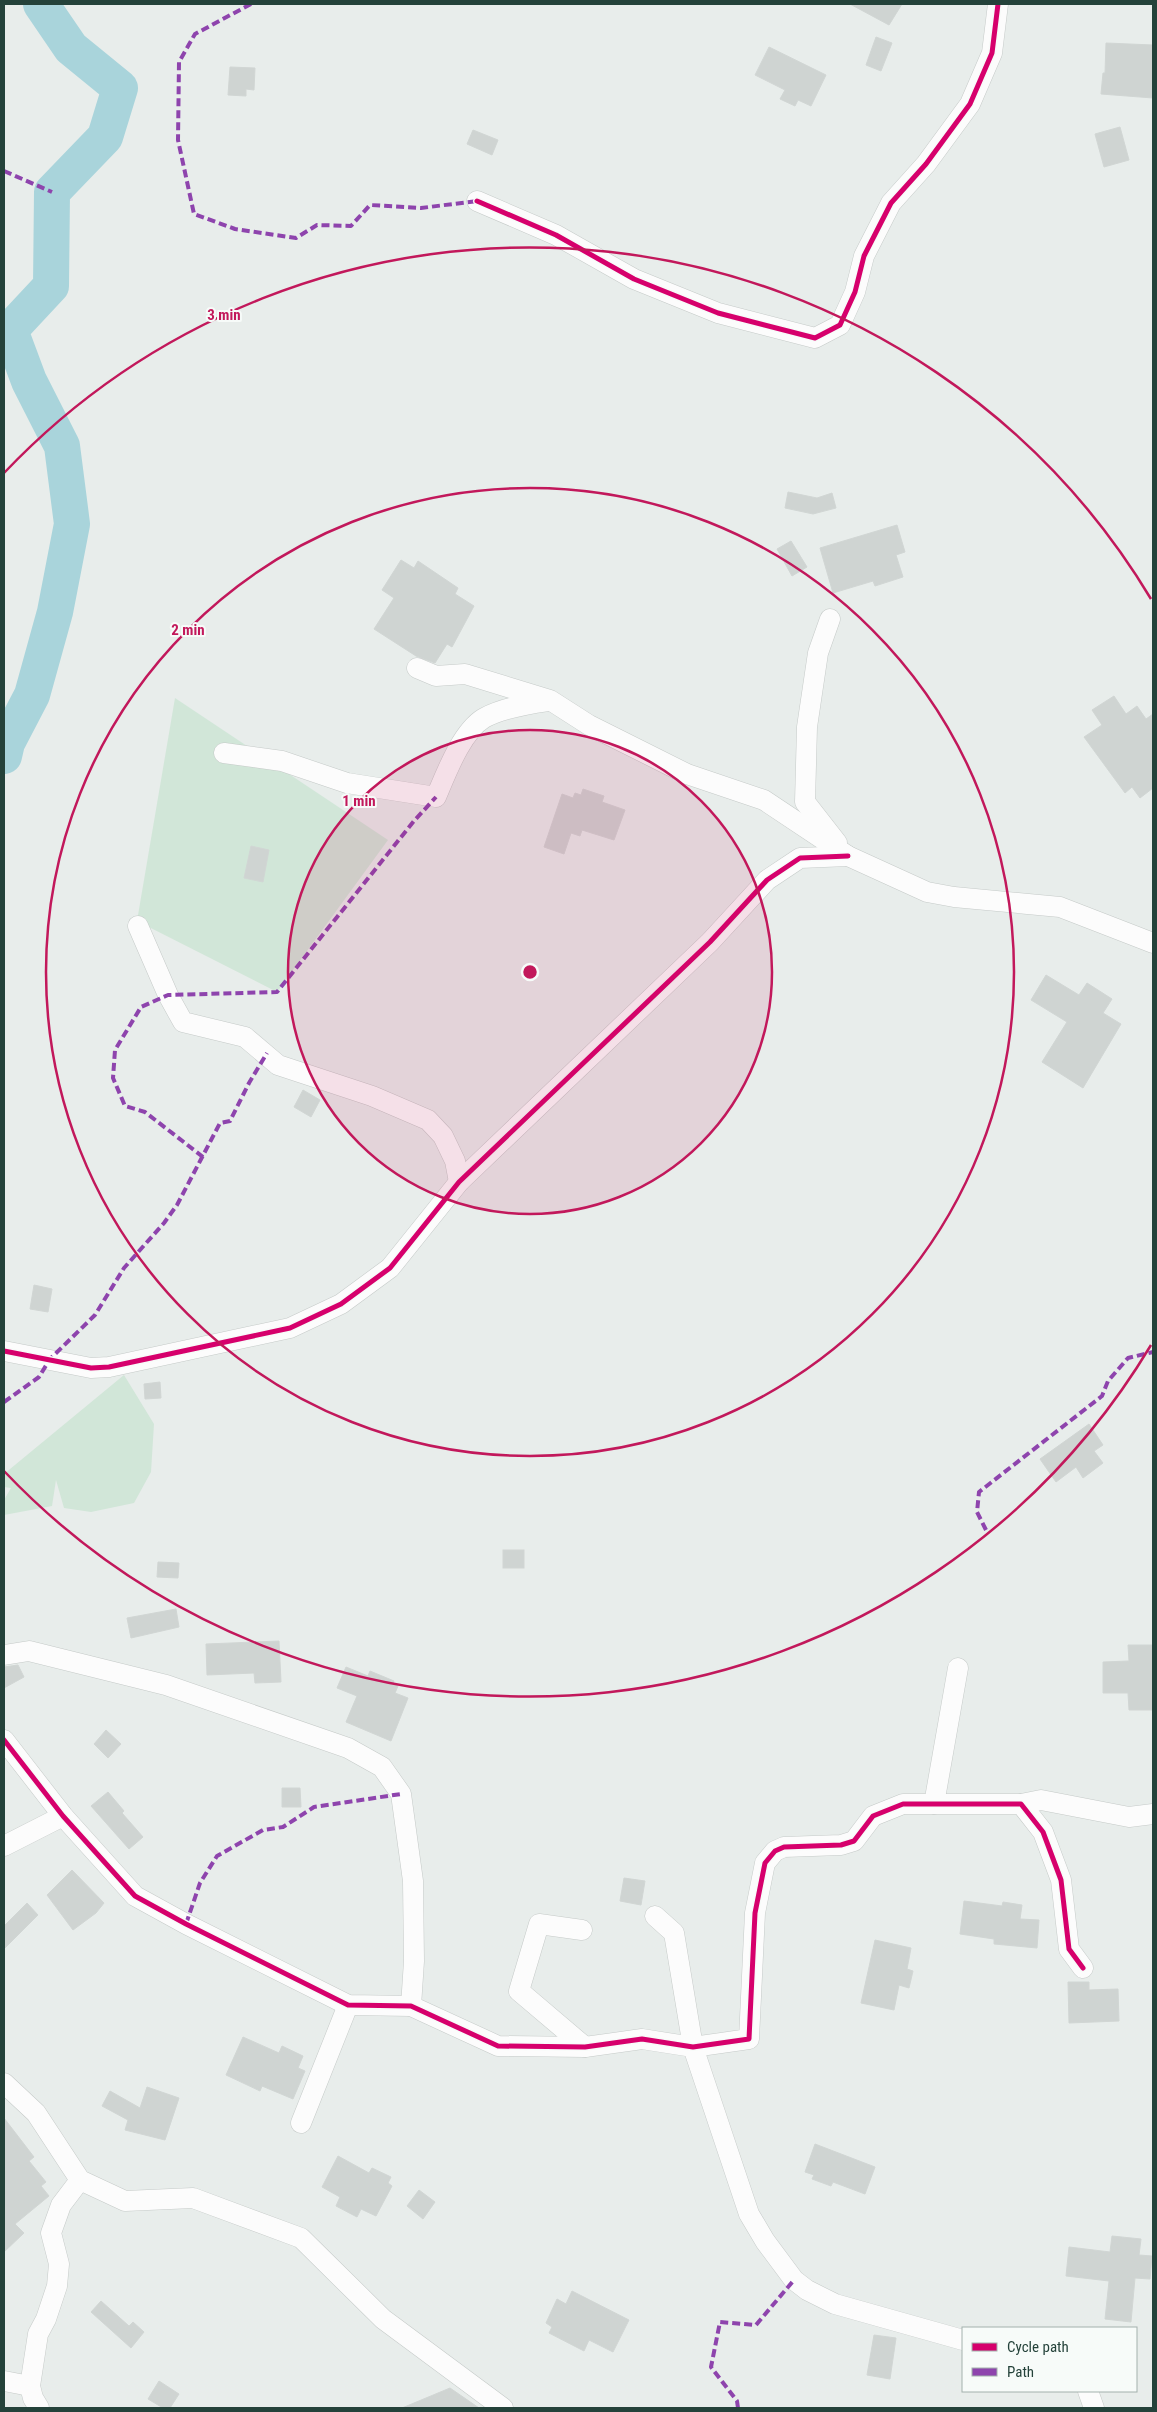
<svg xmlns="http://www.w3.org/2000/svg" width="1157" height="2412" font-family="'Roboto Condensed',sans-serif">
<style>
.green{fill:#d1e6d8}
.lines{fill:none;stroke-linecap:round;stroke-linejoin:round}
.river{stroke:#a9d4db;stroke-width:36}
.building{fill:#cfd4d2;stroke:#d1d6d4}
.minor-casing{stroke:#c5cac8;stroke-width:21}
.minor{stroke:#fcfcfc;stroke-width:20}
.quiet{stroke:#8e44ad;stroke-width:4;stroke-dasharray:8 4;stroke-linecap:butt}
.cycleway-casing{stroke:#f7fbf9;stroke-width:8}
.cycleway{stroke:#d6006c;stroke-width:5}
.ring{fill:none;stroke:#c2185b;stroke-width:2.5}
.centre{fill:#c2185b;stroke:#f7fbf9;stroke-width:2.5}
.ring-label{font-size:15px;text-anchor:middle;font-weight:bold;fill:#c2185b;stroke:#f7fbf9;stroke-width:4;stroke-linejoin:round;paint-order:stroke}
</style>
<rect width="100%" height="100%" fill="#e8edeb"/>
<g class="green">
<polygon points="175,698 388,840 277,992 137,921"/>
<polygon points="124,1375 154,1424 151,1472 134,1503 91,1512 64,1508 56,1480 52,1506 4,1515 4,1500 11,1488 4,1487 4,1474"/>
</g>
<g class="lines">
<polyline class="river" points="4,756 7,743 32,695 55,612 72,524 62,446 29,381 10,330 51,286 52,192 105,137 120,88 71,48 41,4"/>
</g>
<g class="building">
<polygon points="850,4 902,4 889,25"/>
<polygon points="876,37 892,43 881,71 866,65"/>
<polygon points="1106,43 1153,45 1153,98 1101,94 1103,73 1105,73"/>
<polygon points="769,47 826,75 811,106 798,100 795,106 780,99 785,90 755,75"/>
<polygon points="230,67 255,68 254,90 246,89 246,96 228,95"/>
<polygon points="1120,127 1129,160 1104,167 1095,134"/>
<polygon points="473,130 498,140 492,155 467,144"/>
<polygon points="788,492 817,498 832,493 836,508 813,514 785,508"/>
<polygon points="897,525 905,552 896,555 903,577 875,586 873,581 833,593 820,548"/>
<polygon points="791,541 807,567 792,576 777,549"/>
<polygon points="401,560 414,568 418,561 458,588 455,594 474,606 452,647 447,644 435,663 416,656 374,629 394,598 382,590"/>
<polygon points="1114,696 1126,714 1137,706 1146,719 1153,714 1153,788 1140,798 1132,787 1125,793 1084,737 1102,725 1092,710"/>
<polygon points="583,789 604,796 602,802 625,810 614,840 582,830 580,836 571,833 564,854 544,847 562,794 573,798 575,793 581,795"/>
<polygon points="251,846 269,850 263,882 244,878"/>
<polygon points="1046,975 1079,995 1087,983 1112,999 1103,1013 1121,1024 1083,1088 1042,1062 1067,1022 1031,1000"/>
<polygon points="303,1090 320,1100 311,1117 294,1107"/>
<polygon points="34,1285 52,1289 48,1312 30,1309"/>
<polygon points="160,1382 161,1398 145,1399 144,1384"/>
<polygon points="1089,1424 1103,1445 1094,1451 1103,1463 1083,1478 1076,1467 1056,1482 1040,1459"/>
<rect x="503" y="1550" width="21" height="18"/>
<polygon points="158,1562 179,1563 178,1578 157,1577"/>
<polygon points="176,1609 179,1627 131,1638 127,1618"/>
<polygon points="279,1641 281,1682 255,1683 254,1673 207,1675 206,1644"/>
<polygon points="1128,1645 1153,1645 1153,1710 1129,1710 1128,1693 1103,1693 1103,1662 1129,1661"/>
<polygon points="18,1665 24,1677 4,1688 4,1667"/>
<polygon points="346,1667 368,1676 370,1671 394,1681 393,1684 398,1686 395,1693 408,1698 391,1741 346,1722 357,1696 337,1688"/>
<polygon points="106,1730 121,1744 108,1758 94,1744"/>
<polygon points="282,1788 300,1788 301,1807 282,1807"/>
<polygon points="108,1792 124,1811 122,1813 143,1837 129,1849 91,1806"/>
<polygon points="72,1870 104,1903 96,1913 73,1930 47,1895"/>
<polygon points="624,1878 645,1881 641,1905 620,1901"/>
<polygon points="964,1901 1002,1906 1003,1902 1022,1905 1020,1919 1039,1920 1037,1948 994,1944 994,1939 960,1934"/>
<polygon points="27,1903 38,1915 4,1949 4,1926"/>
<polygon points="875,1940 911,1948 907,1969 913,1971 909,1988 899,1985 894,2010 861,2003"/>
<polygon points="1068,1982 1089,1982 1089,1990 1118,1989 1119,2021 1069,2023"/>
<polygon points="243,2037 279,2053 282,2046 303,2056 298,2068 305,2071 293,2099 262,2086 260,2091 226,2075"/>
<polygon points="147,2087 179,2098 165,2140 125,2130 128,2120 102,2106 110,2091 140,2108"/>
<polygon points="4,2118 34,2157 29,2161 46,2182 41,2186 49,2196 15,2224 24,2233 4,2252"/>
<polygon points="815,2144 875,2167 865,2194 833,2182 831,2186 812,2179 814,2175 805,2172"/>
<polygon points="338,2156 369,2173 372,2168 391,2177 388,2183 392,2186 376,2216 361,2209 357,2217 336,2206 340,2197 322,2187"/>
<polygon points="419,2190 435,2202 423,2219 407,2206"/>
<polygon points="1112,2236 1141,2239 1139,2255 1152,2256 1150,2279 1135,2278 1131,2322 1105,2319 1109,2281 1066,2276 1069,2247 1110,2252"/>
<polygon points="572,2291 629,2320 613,2352 589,2340 584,2351 549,2333 552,2327 546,2323 557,2299 566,2304"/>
<polygon points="101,2301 129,2326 133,2322 144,2332 131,2348 91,2312"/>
<polygon points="874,2335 896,2338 890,2379 867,2375"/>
<polygon points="159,2381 179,2394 170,2408 163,2408 148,2399"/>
<polygon points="450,2388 479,2408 402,2408"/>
</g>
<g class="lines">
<defs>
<g id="minor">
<polyline points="477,201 556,235 634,279 718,313 815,338 840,325 855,292 864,256 891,203 926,164 970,104 992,53 998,4"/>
<polyline points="830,619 818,653 807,727 805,802 837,843"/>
<polyline points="417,668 436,676 465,674 550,700 589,725 687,774 764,800 848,856 927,892 954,897 1060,907 1153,943"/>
<path d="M224 753 282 761 347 783 436 797C446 774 461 732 484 718 503 708 527 704 548 701"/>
<polyline points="138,926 168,995 183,1022 245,1037 278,1065 372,1096 428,1120 443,1136 455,1161 459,1182"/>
<polyline points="4,1351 91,1368 109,1367 290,1328 341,1304 390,1268 459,1182 710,942 767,880 800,858 848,856"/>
<polyline points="4,1655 29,1651 166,1685 348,1748 382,1767 401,1794 413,1881 414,1961 411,2006"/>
<polyline points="4,1740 63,1816 135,1896 186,1924 348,2005 411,2006 498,2046 585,2047 642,2039 693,2047 749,2039 755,1913 765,1863 775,1851 784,1847 841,1845 854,1841 873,1816 903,1804 1021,1804 1043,1832 1061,1880 1069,1949 1083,1968"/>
<polyline points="934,1804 958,1668"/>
<polyline points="1021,1804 1041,1800 1129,1817 1153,1814"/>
<polyline points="4,1846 63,1816"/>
<polyline points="655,1916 674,1933 693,2047 749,2214 765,2241 794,2280 807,2290 835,2304 963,2340"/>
<polyline points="582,1930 539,1924 519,1991 585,2047"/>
<polyline points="4,2083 36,2113 80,2180 125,2201 193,2198 301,2238 383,2319 503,2408"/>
<polyline points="301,2123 348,2005"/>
<polyline points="4,2381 30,2386"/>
<polyline points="1088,2391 1094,2408"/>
<polyline points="39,2408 33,2398 30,2386 38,2334 46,2319 57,2286 59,2264 51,2233 61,2205 80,2180"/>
</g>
</defs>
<use href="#minor" class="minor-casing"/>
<use href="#minor" class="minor"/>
<g class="quiet">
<polyline points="251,4 195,34 179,62 178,140 194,214 235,229 296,238 317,225 351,226 370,205 421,208 477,201"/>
<polyline points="4,171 52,192"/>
<polyline points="203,1157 145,1112 125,1106 113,1078 115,1050 141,1007 168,995 277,992 414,821 436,797"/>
<polyline points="4,1402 39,1377 50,1359 95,1315 124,1268 164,1223 177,1205 220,1123 230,1121 249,1083 267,1053"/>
<polyline points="986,1530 977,1512 979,1492 1102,1396 1108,1381 1128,1358 1153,1352"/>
<polyline points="186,1924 200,1883 217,1856 263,1830 283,1827 314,1807 401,1794"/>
<polyline points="738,2408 737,2401 711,2367 720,2322 756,2325 794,2280"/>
</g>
<defs>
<g id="cycleway">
<polyline points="477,201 556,235 634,279 718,313 815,338 840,325 855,292 864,256 891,203 926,164 970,104 992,53 998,4"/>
<polyline points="4,1351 91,1368 109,1367 290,1328 341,1304 390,1268 459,1182 710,942 767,880 800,858 848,856"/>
<polyline points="4,1740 63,1816 135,1896 186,1924 348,2005 411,2006 498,2046 585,2047 642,2039 693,2047 749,2039 755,1913 765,1863 775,1851 784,1847 841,1845 854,1841 873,1816 903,1804 1021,1804 1043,1832 1061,1880 1069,1949 1083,1968"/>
</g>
</defs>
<use href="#cycleway" class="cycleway-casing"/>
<use href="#cycleway" class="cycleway"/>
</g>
<circle cx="530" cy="972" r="242" fill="#c2185b" fill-opacity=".12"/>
<g class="ring">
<circle cx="530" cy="972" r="242"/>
<circle cx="530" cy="972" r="484"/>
<path d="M1151 1345A725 725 0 0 1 4 1471M4 473A725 725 0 0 1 1151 599"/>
</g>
<circle cx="530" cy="972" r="8" class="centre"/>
<g class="ring-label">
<text x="224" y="320">3 min</text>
<text x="188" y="635">2 min</text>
<text x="359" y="806">1 min</text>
</g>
<rect width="1157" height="2412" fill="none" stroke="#24423a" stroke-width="10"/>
<rect x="962" y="2327" width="175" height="65" fill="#f7fbf9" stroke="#a3b1ad"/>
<rect x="972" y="2343" width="25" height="8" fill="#d6006c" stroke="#a3b1ad"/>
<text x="1007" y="2352" font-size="15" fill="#24423a">Cycle path</text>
<rect x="972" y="2368" width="25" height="8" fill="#8e44ad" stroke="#a3b1ad"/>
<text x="1007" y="2377" font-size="15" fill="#24423a">Path</text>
</svg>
